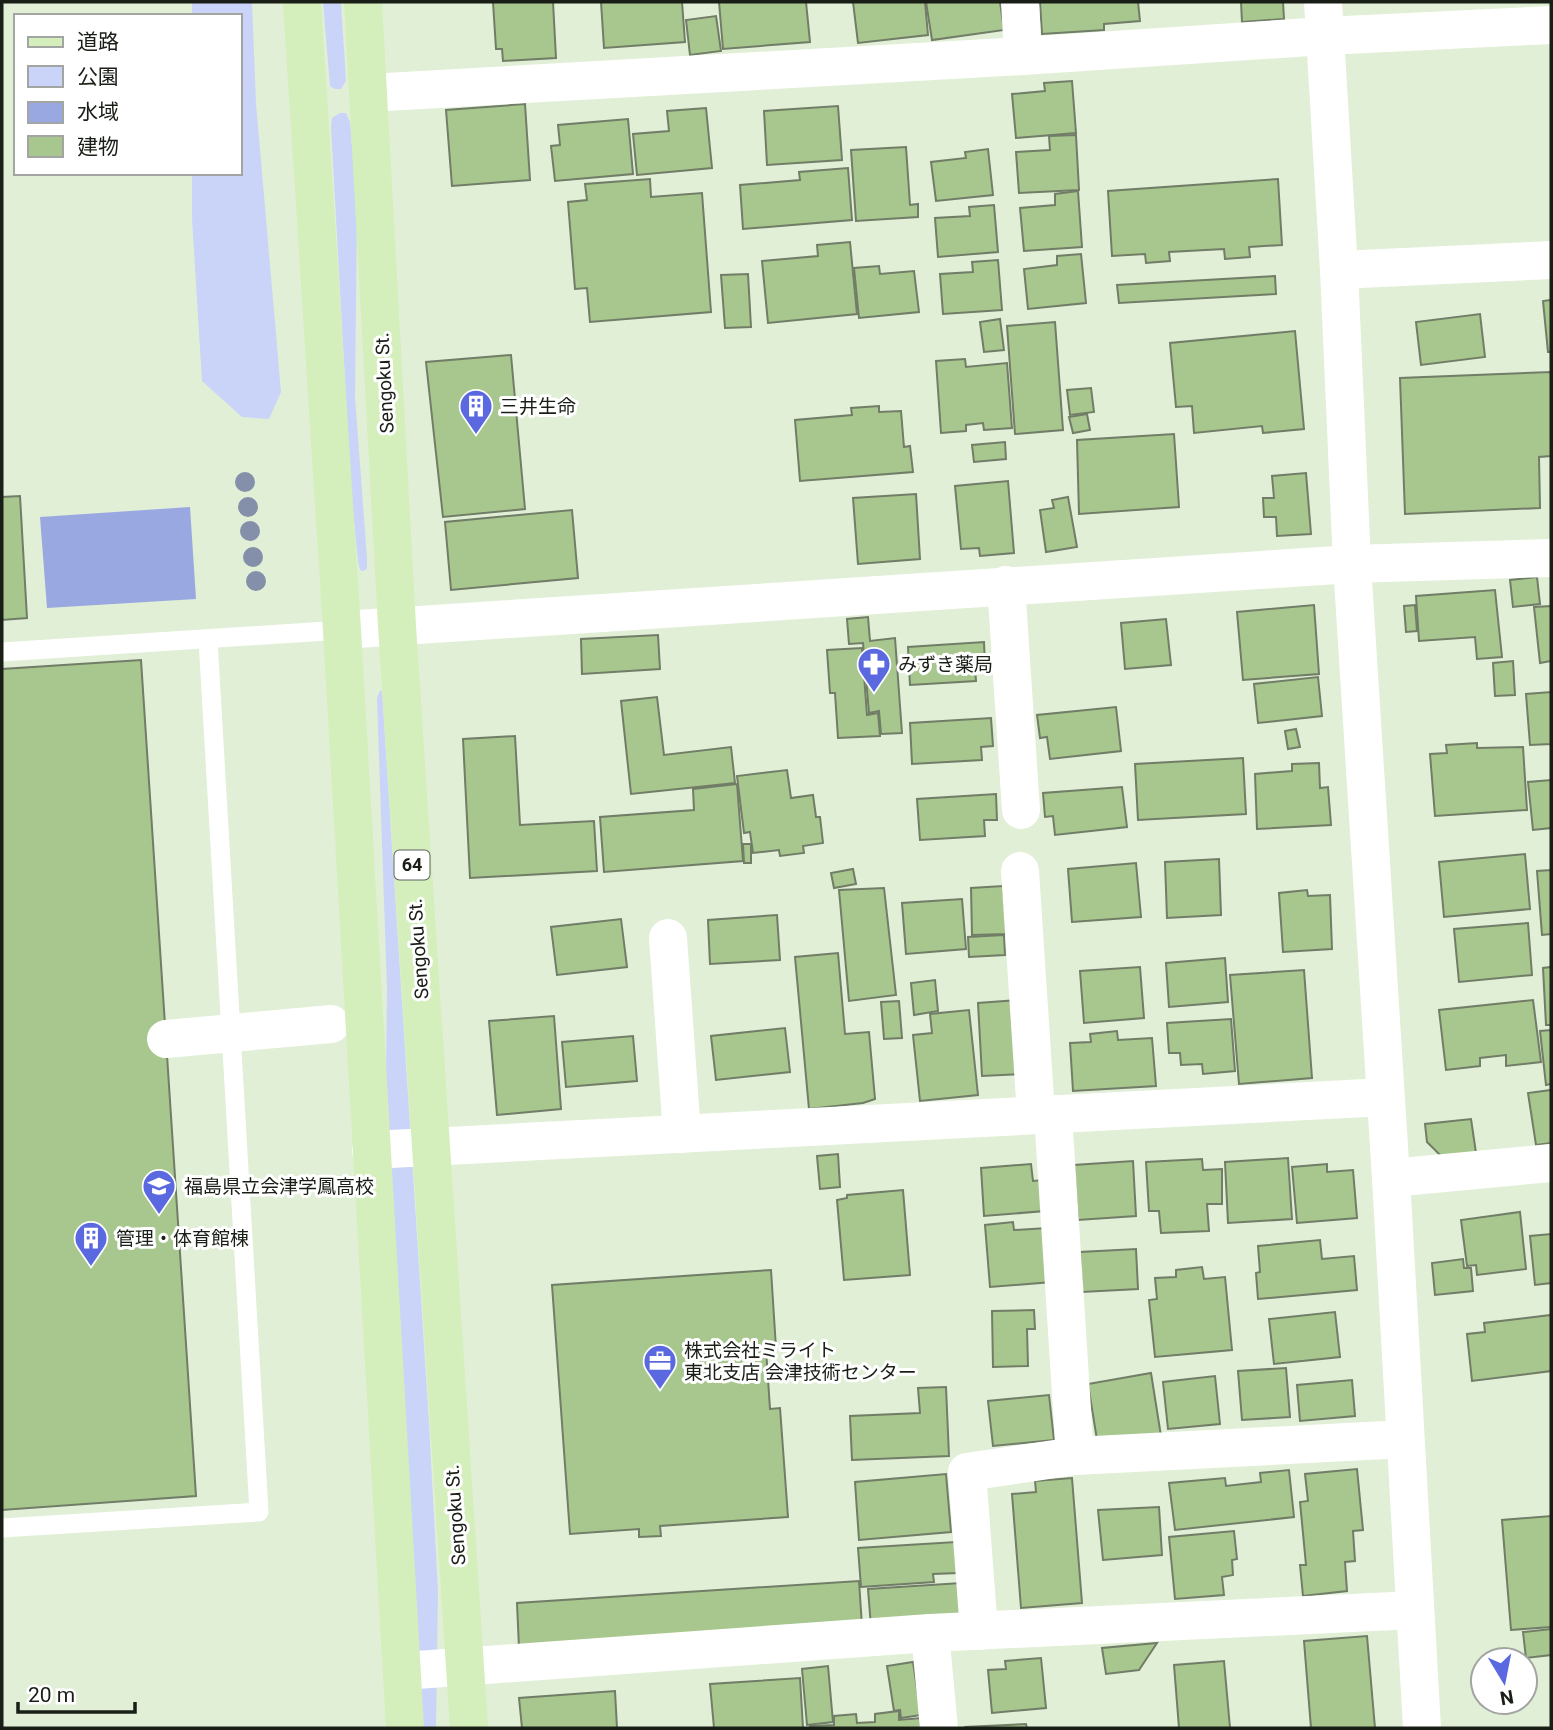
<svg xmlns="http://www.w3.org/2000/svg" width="1553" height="1730" font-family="Roboto,'Noto Sans JP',sans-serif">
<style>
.green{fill:#cad4f8}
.water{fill:#9aa8e1}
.building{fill:#a8c78e;stroke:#717d67;stroke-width:2}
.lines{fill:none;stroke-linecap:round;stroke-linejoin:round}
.lane{stroke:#fff;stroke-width:19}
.street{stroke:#fff;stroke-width:38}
.secondary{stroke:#fff;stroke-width:38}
.primary{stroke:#d4efbc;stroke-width:38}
.tree{fill:#848faa}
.labels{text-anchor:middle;stroke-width:6;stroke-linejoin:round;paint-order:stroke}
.shield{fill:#fff;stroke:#5e625c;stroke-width:2}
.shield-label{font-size:18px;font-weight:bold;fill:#191e16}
.street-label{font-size:19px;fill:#191e16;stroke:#fff}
.poi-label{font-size:19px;fill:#191e16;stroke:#fff;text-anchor:start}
</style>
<rect width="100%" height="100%" fill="#e1efd6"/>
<g class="green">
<polygon points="192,2 252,2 256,103 281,392 269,419 242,417 202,381 192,219 192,173 240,173 240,16 192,16"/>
<polygon points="323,2 341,2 346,81 341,89 335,89 330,86"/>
<polygon points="340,113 346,113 350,122 357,208 355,397 367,558 367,569 363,571 360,570 358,561 351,491 331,127 332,118"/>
<polygon points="380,691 382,691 429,1423 438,1591 436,1728 423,1728 386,1073 387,988 377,698"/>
</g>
<polygon class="water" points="190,507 196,599 47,608 40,517"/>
<g class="building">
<polygon points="493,2 553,2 556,58 503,61 502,49 496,49"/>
<polygon points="601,2 682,2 685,42 604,48"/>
<polygon points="719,2 806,2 810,42 723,49"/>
<polygon points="853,2 925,2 928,35 858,43"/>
<polygon points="926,2 1000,2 1004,30 932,40"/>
<polygon points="1040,2 1138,2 1140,21 1104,24 1104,30 1042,34"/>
<polygon points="1241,2 1283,2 1284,19 1242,22"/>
<polygon points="716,16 721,51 690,55 686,20"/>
<polygon points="1072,81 1076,133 1016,138 1012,94 1045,91 1044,83"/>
<polygon points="525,104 530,180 452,186 446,110"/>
<polygon points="838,106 842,160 767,165 764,111"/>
<polygon points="706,108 712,168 637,175 633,134 669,131 667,111"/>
<polygon points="628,119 633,174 555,181 551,146 560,145 558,125"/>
<polygon points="1076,135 1079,190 1019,193 1016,152 1050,150 1049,136"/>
<polygon points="906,147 910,205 918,204 918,217 856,221 851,150"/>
<polygon points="988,149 993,195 936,201 931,162 966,158 965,152"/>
<polygon points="848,168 852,220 743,229 740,185 800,180 799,172"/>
<polygon points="650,179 651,197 702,193 711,312 590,322 587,288 575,289 568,202 587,200 585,184"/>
<polygon points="1278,179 1282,245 1249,247 1250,257 1225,259 1224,249 1169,252 1170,261 1146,263 1145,254 1112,256 1108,191"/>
<polygon points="1078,191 1082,247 1024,251 1020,208 1055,205 1055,194"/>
<polygon points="994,205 998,252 938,257 935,218 970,216 969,207"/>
<polygon points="850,242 857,314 768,323 762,261 818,256 817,245"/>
<polygon points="1081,254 1086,303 1028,309 1024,269 1057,265 1057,256"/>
<polygon points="998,260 1002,310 943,314 940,274 973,272 972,262"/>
<polygon points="879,266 880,274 914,271 919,312 859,318 854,268"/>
<polygon points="748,274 751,327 725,328 721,275"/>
<polygon points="1275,276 1276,294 1119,303 1117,285"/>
<polygon points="1551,300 1551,352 1548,352 1543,301"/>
<polygon points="1480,314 1485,357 1421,365 1416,322"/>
<polygon points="1000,319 1004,350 984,352 980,322"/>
<polygon points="1055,322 1063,430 1015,434 1007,326"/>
<polygon points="1295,331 1304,429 1263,433 1262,426 1194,433 1192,406 1176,407 1170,343"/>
<polygon points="511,355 525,509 443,517 426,362"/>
<polygon points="965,359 966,367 1007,363 1012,428 984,430 983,423 966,425 966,431 941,433 936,361"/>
<polygon points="1551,372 1551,456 1539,457 1540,508 1405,514 1400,378"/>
<polygon points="1091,388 1094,412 1070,415 1067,390"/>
<polygon points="879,406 879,412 901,411 904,447 910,446 913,472 800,481 795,420 852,415 851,408"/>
<polygon points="1087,414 1090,430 1073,433 1069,417"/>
<polygon points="1174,434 1179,507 1079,514 1077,440"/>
<polygon points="1005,442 1006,459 974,462 972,445"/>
<polygon points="1306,473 1311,534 1277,536 1276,517 1264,517 1263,498 1274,498 1272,476"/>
<polygon points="1008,481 1014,553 980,556 979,548 961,549 955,486"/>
<polygon points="916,494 920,559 858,564 853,498"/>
<polygon points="20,496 27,618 2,620 2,497"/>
<polygon points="1068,497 1077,547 1046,552 1040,510 1054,508 1052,500"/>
<polygon points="572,510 578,578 451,590 445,522"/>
<polygon points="1537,577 1540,604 1513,607 1510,580"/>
<polygon points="1495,590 1502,657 1477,659 1475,637 1419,641 1416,596"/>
<polygon points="1314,605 1319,674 1243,680 1237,612"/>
<polygon points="1415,605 1417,631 1406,632 1404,606"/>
<polygon points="1551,606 1551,661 1540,663 1534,607"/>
<polygon points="868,617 870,641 895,638 902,733 881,734 879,711 869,713 863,643 849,644 847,619"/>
<polygon points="1166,619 1171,665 1125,669 1121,623"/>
<polygon points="658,635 660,669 582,674 581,639"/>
<polygon points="984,642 985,667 975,668 976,681 910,685 908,647"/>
<polygon points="862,648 867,715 878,713 880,736 838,738 835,693 830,693 827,650"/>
<polygon points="141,660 196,1496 2,1510 2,669"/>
<polygon points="1513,661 1515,695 1495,696 1493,663"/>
<polygon points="1318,677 1322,716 1258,723 1254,684"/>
<polygon points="1551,692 1551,744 1530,745 1526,694"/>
<polygon points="657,697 664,755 731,747 735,783 631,794 621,701"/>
<polygon points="1116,707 1121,751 1050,759 1047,737 1040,738 1037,715"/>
<polygon points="991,718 993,746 981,747 982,760 912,764 910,723"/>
<polygon points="1296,729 1300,747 1288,749 1285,731"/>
<polygon points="515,736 520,825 594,821 597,871 470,878 463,739"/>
<polygon points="1477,743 1477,748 1523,747 1527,810 1435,816 1430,754 1447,753 1446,745"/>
<polygon points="1243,758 1246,814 1138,820 1135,764"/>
<polygon points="1319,763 1320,788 1328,787 1331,825 1257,829 1255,774 1292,771 1292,764"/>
<polygon points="787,770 791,798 813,795 816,817 820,817 823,843 803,846 804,853 780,856 779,850 753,853 750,832 744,833 737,776"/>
<polygon points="1551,780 1551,828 1533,830 1528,782"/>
<polygon points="737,784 743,861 604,872 600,817 694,810 693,789"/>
<polygon points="1122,787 1127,827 1055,835 1053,816 1045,817 1043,793"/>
<polygon points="996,794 997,820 984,820 985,836 920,840 917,799"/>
<polygon points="743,844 751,844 751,863 744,863"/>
<polygon points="1525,854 1530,909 1444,917 1439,862"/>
<polygon points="1219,859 1221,915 1167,918 1165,862"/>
<polygon points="1136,863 1141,917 1072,922 1068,869"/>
<polygon points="853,869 856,884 834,888 831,873"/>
<polygon points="1551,870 1551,934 1542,935 1537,871"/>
<polygon points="1003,886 1007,934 972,935 971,888"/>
<polygon points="884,888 896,995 849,1001 839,890"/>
<polygon points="1307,890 1308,896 1330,895 1332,949 1283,952 1279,893"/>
<polygon points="962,899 966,949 906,954 902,903"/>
<polygon points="777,915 780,960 710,964 708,920"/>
<polygon points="621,919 627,967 557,975 551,927"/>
<polygon points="1528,923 1532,975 1459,982 1454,929"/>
<polygon points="1004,935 1005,955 969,957 968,937"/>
<polygon points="838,953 845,1034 869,1032 875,1099 863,1103 809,1109 795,957"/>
<polygon points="1225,958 1228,1002 1169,1007 1166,963"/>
<polygon points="1140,967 1144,1018 1084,1023 1080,971"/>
<polygon points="1551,967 1551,1025 1546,1025 1543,968"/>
<polygon points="1304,970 1312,1078 1239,1084 1230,975"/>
<polygon points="935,980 938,1011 914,1015 911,983"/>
<polygon points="1018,1000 1023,1074 982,1076 978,1003"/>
<polygon points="1533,1000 1541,1062 1506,1066 1506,1055 1480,1058 1480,1066 1446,1070 1439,1010"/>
<polygon points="899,1001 902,1038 884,1039 881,1002"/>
<polygon points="969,1010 978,1095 920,1101 913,1035 932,1033 930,1014"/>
<polygon points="554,1016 561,1109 497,1115 489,1021"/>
<polygon points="1231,1019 1235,1071 1203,1074 1202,1064 1181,1065 1180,1053 1169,1053 1167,1023"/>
<polygon points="785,1028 790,1072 716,1080 711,1036"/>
<polygon points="1551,1030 1551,1084 1546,1085 1540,1031"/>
<polygon points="1117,1031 1118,1040 1152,1038 1156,1086 1073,1091 1070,1043 1091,1042 1090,1034"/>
<polygon points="633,1036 637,1081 566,1087 562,1042"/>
<polygon points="1551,1090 1551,1143 1536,1145 1528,1093"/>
<polygon points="1471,1119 1476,1153 1442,1157 1427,1142 1425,1124"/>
<polygon points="838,1154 840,1187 820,1189 817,1156"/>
<polygon points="1288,1158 1292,1219 1228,1223 1225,1162"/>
<polygon points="1202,1159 1203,1170 1222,1169 1222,1204 1207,1204 1209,1231 1161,1233 1159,1211 1149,1211 1146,1162"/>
<polygon points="1133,1161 1136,1216 1078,1220 1074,1165"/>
<polygon points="1031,1164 1033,1181 1043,1180 1045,1211 984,1216 981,1168"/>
<polygon points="1327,1164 1327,1172 1353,1170 1357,1218 1297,1223 1292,1167"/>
<polygon points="903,1190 910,1275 844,1280 837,1200 847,1198 847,1195"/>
<polygon points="1520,1212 1526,1269 1477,1275 1476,1265 1467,1266 1461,1220"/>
<polygon points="1013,1222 1014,1230 1047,1228 1052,1282 990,1287 985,1225"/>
<polygon points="1551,1234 1551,1283 1535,1285 1530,1236"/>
<polygon points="1320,1240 1322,1259 1354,1256 1357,1290 1258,1299 1256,1273 1260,1272 1258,1246"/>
<polygon points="1136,1249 1138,1289 1082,1292 1080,1252"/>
<polygon points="1463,1259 1464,1268 1471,1268 1473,1291 1435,1295 1432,1263"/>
<polygon points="1202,1267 1204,1279 1225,1277 1232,1350 1155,1357 1149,1300 1157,1299 1155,1278 1176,1277 1176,1270"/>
<polygon points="771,1270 776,1348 766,1349 770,1409 780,1408 788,1517 660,1526 661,1536 639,1537 639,1529 570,1534 552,1285"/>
<polygon points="1034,1310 1035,1329 1027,1329 1028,1366 993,1367 992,1311"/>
<polygon points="1335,1312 1340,1357 1274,1364 1269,1319"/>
<polygon points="1551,1315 1551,1371 1472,1381 1467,1334 1485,1332 1484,1323"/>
<polygon points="1286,1368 1290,1417 1242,1420 1238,1371"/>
<polygon points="1151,1373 1161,1436 1098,1446 1088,1384"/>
<polygon points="1215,1376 1220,1424 1168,1429 1163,1382"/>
<polygon points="1352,1380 1355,1416 1300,1421 1297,1385"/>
<polygon points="946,1387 949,1456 852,1460 850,1416 920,1413 918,1388"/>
<polygon points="1049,1395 1054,1440 993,1446 988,1401"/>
<polygon points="1357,1469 1363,1530 1353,1531 1355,1561 1345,1562 1347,1591 1303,1596 1300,1565 1306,1565 1300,1502 1308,1501 1305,1474"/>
<polygon points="1289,1470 1294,1517 1175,1530 1169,1483 1225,1478 1226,1486 1261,1482 1260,1473"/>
<polygon points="946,1474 951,1532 859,1540 855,1482"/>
<polygon points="1072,1478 1082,1603 1021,1608 1012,1494 1036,1492 1035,1481"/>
<polygon points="1159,1507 1162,1555 1103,1560 1098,1510"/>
<polygon points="1551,1516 1551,1627 1511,1630 1502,1520"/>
<polygon points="1234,1531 1237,1559 1232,1560 1233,1575 1222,1577 1224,1595 1175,1599 1169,1537"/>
<polygon points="956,1542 958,1573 933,1574 934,1582 861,1587 858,1548"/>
<polygon points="859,1581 862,1626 519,1648 517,1603"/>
<polygon points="961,1583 963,1621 871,1627 868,1589"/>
<polygon points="1551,1629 1551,1655 1526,1658 1523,1632"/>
<polygon points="1367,1636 1375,1728 1311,1728 1304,1641"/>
<polygon points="1157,1643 1139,1670 1106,1674 1102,1648"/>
<polygon points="1041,1658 1046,1708 992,1713 988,1670 1006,1669 1005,1661"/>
<polygon points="1224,1661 1230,1728 1179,1728 1174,1665"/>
<polygon points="913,1662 921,1715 901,1718 900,1710 894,1711 887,1666"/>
<polygon points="828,1666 833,1722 807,1725 802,1669"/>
<polygon points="800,1678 803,1728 714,1728 710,1684"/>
<polygon points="615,1691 617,1728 522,1728 519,1698"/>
<polygon points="899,1711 899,1720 921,1718 921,1728 810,1728 810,1726 834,1725 834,1716 856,1714 857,1723 875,1722 875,1714"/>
<polygon points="1026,1724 1027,1728 967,1728 966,1727"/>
</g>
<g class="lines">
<g class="lane">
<polyline points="2,652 342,630"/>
<polyline points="2,1528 259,1512 208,640"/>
</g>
<g class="street">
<polyline points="1020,2 1023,56"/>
<polyline points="1323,2 1339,270 1352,564"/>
<polyline points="368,93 1023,56 1325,36 1551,25"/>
<polyline points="1339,270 1551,260"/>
<polyline points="1006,585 1021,810"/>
<polyline points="342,630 1352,564 1551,558"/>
<polyline points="1020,871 1036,1115"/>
<polyline points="668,938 682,1134"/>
<polyline points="166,1039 331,1024"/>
<polyline points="1053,1114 1075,1456"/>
<polyline points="371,1150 1385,1097"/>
<polyline points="1391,1178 1551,1163"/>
<polyline points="979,1631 967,1472 1075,1456 1405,1439"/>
<polyline points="930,1633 939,1728"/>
<polyline points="403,1671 930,1633 1415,1610"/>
</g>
<polyline class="secondary" points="1352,564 1391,1178 1422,1728"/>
<g class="primary">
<polyline points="302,2 342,630 405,1728"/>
<polyline points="363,2 397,626 469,1728"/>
</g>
</g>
<g class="tree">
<circle cx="245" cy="482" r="10"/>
<circle cx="248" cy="507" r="10"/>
<circle cx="250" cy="531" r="10"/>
<circle cx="253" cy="557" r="10"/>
<circle cx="256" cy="581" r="10"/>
</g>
<defs>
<symbol id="building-pin" viewBox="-11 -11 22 30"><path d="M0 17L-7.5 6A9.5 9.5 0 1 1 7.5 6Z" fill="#5a69e0" stroke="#fff"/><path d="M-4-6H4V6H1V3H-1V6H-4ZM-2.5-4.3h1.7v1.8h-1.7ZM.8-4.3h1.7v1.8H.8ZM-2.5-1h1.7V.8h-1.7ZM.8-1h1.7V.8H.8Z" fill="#fff"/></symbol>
<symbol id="pharmacy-pin" viewBox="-11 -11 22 30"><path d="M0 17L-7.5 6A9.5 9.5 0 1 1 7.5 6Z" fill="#5a69e0" stroke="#fff"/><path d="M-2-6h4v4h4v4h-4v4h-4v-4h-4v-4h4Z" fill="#fff"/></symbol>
<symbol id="school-pin" viewBox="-11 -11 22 30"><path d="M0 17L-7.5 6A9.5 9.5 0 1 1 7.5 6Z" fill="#5a69e0" stroke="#fff"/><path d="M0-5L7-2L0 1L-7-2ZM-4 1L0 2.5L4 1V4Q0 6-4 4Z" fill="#fff"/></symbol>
<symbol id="office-pin" viewBox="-11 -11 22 30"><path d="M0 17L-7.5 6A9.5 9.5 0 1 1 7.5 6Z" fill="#5a69e0" stroke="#fff"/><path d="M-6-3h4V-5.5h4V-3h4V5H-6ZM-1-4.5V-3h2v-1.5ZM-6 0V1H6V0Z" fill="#fff"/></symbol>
</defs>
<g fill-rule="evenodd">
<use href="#building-pin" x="457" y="387" width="38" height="52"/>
<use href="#pharmacy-pin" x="855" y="645" width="38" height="52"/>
<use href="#school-pin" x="140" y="1167" width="38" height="52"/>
<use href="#building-pin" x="72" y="1219" width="38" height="52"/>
<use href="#office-pin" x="641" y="1342" width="38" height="52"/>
</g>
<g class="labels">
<rect class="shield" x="394.5" y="850.5" width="35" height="29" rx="5"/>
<g class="shield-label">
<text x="412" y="871">64</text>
</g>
<g class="street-label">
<text transform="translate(384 383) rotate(-93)" y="7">Sengoku St.</text>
<text transform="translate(418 949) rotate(-94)" y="7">Sengoku St.</text>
<text transform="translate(455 1515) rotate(-94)" y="7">Sengoku St.</text>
</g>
<g class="poi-label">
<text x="500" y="413">三井生命</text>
<text x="898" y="671">みずき薬局</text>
<text x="184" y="1193">福島県立会津学鳳高校</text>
<text x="116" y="1245">管理・体育館棟</text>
<text x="684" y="1357">株式会社ミライト<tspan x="684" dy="22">東北支店 会津技術センター</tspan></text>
</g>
</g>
<rect width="1553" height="1730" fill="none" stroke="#191e16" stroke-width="7"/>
<rect x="14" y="14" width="228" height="161" fill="#ffffff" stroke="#a3a5a2" stroke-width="2"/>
<rect x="28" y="37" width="35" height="10" fill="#d4efbc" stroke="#a3a5a2" stroke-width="2"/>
<text x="77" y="49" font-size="21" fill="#191e16">道路</text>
<rect x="28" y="66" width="35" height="21" fill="#cad4f8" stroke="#a3a5a2" stroke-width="2"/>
<text x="77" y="84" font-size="21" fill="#191e16">公園</text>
<rect x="28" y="102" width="35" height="21" fill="#9aa8e1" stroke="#a3a5a2" stroke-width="2"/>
<text x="77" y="119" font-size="21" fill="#191e16">水域</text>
<rect x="28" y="136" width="35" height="21" fill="#a8c78e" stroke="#a3a5a2" stroke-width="2"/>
<text x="77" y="154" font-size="21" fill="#191e16">建物</text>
<g transform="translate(1504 1681) rotate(170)"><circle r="33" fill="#ffffff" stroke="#a3a5a2" stroke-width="2"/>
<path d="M0-5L12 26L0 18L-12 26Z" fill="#5a69e0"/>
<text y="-10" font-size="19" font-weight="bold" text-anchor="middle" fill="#191e16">N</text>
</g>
<path d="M18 1702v10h117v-10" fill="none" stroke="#191e16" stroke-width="3.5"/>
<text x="28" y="1702" font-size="21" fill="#191e16" stroke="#ffffff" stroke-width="5" paint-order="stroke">20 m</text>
</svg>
